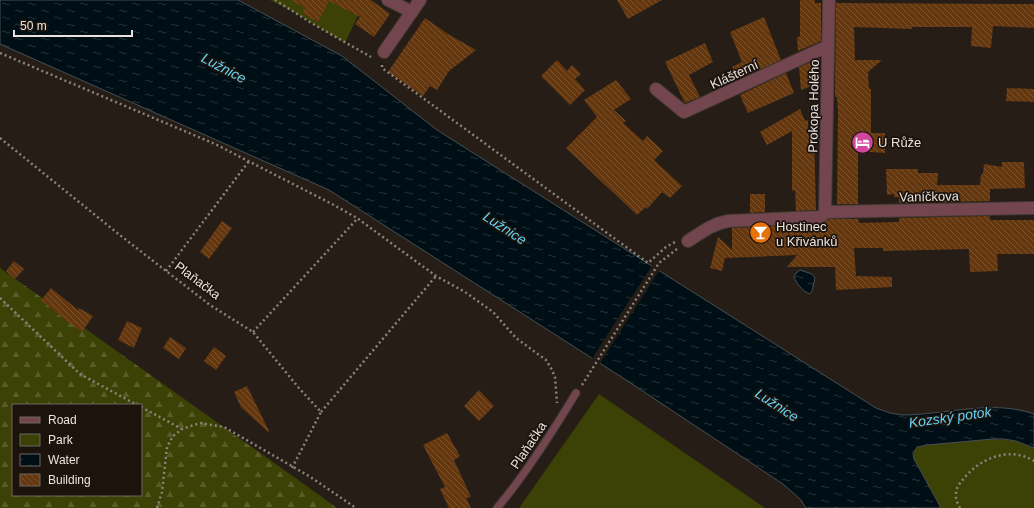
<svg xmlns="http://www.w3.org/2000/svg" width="1034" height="508" font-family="Arial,sans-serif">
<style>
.green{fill:#3c4105}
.forest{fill:url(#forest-firs);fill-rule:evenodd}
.water{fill:url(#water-ripples);stroke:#464f52}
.pier{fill:#251d16}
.building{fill:url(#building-back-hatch)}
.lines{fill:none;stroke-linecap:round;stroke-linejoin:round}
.lane-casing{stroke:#413932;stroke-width:9}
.street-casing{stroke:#413932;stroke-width:14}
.path{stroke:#8b837e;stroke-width:2.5;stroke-dasharray:2 3;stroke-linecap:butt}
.lane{stroke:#73464f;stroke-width:7}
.street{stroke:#73464f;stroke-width:12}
.labels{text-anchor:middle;stroke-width:3.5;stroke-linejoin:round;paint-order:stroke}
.street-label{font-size:13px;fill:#eae3df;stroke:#1c130d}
.poi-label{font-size:13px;fill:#eae3df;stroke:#1c130d;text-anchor:start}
.water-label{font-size:14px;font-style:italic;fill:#63d1f5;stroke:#1c130d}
</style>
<defs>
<pattern id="forest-firs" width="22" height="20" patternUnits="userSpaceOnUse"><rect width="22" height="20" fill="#3c4105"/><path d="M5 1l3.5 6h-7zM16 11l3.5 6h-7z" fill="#585c29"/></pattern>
<pattern id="water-ripples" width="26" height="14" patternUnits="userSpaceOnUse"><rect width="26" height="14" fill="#000f16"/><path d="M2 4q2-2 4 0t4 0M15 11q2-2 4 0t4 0" fill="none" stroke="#253237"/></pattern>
<pattern id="building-back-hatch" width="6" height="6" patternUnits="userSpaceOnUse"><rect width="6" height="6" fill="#64370f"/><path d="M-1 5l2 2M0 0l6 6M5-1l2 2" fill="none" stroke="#7a5432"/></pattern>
</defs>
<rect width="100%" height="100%" fill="#251d16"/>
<g class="green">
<polygon points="270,0 354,0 363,5 345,43 292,11"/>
<polygon points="599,394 765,508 519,508"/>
<path d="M993 439 1016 441 1034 448V508H941L914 459C913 452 915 447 922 445Z"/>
</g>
<path class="forest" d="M0 268 308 487 337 508H0ZM13 405H141V495H13Z"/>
<g class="water">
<path d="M0 0H238L342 56 437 130 876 408 890 413 902 415C945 415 992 399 1034 414V448L1016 441 1004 439H993L927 445 917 447 913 454 914 459 941 508H806L800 499 783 484 623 378 329 190 0 44Z"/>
<path d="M800 270 812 274 815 278 812 291 810 294C802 291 797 284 794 277L796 273Z"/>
</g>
<polygon class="pier" points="653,264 660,269 599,365 591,360"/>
<g class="building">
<polygon points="291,0 371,0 390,14 374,37 355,24 360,17 329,1 318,22 302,13 305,8"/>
<polygon points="617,0 662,0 628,19"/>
<polygon points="800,0 815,0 815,3 821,3 821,41 798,51 797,37 800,37"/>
<polygon points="836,3 1034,4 1034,28 993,26 991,48 971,46 972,27 912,27 912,29 854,27 855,60 882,60 868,72 869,89 871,89 871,133 885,133 885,153 858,151 858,204 837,204 838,112 837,97 835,97"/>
<polygon points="764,17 781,60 738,79 732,67 742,62 730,32"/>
<polygon points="425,18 448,34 476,50 449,71 437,90 430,86 423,96 388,72"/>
<polygon points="705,43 713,62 689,75 700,97 685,103 665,62"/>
<polygon points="820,58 820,91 816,84 801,90 799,67"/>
<polygon points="557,60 567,71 572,65 581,74 575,79 585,90 570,105 541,76"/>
<polygon points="786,73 794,93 748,113 740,95"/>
<polygon points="616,80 631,99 614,110 626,121 623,123 643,141 647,136 663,151 654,160 682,186 670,198 662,192 647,209 646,207 637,215 566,148 597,117 584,100"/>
<polygon points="1007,88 1034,89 1034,102 1006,101"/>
<polygon points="800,109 805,121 808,120 808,135 814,133 816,210 796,211 795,190 792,191 792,131 767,145 760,132"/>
<polygon points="1002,162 1024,162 1025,188 990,189 990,201 899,203 899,197 894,197 894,194 887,195 886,169 918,169 918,173 938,173 937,185 980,185 981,174 983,174 984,164 1002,167"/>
<polygon points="750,194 765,194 765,212 750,213"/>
<polygon points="990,216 990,220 1034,220 1034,254 997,254 998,271 970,272 969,249 883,251 883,248 854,248 856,276 892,277 892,287 836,290 835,267 787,267 797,255 725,258 722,271 710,268 718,237 732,250 732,228 819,224 829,219 858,219 859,223 899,222 899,218"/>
<polygon points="222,221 232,228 209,259 200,252"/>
<polygon points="14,261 24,269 15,279 6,271"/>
<polygon points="51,288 78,310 79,308 93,316 82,332 69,323 41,300"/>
<polygon points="127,321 142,328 134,348 118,340"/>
<polygon points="170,337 186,348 179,359 163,348"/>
<polygon points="214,347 226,356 216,370 204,361"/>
<polygon points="247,386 269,431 268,432 241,407 234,392"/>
<polygon points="479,390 494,406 479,421 464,406"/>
<polygon points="447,433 460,456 454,460 471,497 466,498 471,508 449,508 440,489 445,487 423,445"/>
</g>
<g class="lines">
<defs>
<path id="lane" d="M497 508C526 474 553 431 576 393"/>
<g id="street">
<polyline points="388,0 412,12"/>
<polyline points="384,52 420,0"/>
<polyline points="656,89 684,112 828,46"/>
<polyline points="825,212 829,0"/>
<polyline points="825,212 1034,208"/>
<path d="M688 241C702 232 712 224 728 221L819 217 823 215 825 212"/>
</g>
</defs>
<use href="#lane" class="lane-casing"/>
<use href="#street" class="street-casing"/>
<g class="path">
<polyline points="275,0 313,24 371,57"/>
<polyline points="0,53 215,144 332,204 357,218 436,276 465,292 493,312 516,338 546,360 551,368 555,377 557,403"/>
<polyline points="382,65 382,68 648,263 666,247 675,242"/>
<polyline points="0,138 121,236 210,305 253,332 298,387 321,412 292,468"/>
<polyline points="166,271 249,161"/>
<polyline points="0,298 80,374 137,405"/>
<polyline points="253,332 357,219"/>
<polyline points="582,385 659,263 677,249"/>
<polyline points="141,407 182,429"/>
<polyline points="321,412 436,276"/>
<polyline points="157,508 162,492 167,447 173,436 182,429 200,423 224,427 309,476 356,508"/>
<path d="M960 508C958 504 955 499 956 493 956 487 961 482 965 477 981 458 1010 446 1034 461"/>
</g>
<use href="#lane" class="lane"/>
<use href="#street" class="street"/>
</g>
<defs>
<symbol id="hotel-disc" viewBox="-11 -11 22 22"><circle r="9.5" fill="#d1479c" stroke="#1c130d"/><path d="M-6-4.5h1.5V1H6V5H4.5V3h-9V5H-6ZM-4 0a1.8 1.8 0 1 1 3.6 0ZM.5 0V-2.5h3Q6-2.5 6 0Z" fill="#fff"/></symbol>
<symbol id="bar-disc" viewBox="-11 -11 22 22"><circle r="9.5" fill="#e8710a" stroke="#1c130d"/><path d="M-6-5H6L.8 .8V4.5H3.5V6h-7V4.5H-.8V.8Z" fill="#fff"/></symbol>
</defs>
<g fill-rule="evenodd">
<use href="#hotel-disc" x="850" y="130" width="25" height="25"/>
<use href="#bar-disc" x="748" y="220" width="25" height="25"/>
</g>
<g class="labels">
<g class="street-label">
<text transform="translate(734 74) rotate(-25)" y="5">Klášterní</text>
<text transform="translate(813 106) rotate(-89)" y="5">Prokopa Holého</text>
<text transform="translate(929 196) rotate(-1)" y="5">Vaníčkova</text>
<text transform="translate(198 280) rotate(37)" y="5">Plaňačka</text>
<text transform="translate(528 445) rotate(-56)" y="5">Plaňačka</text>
</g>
<g class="poi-label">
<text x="878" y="147">U Růže</text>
<text x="776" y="231">Hostinec<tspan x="776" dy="15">u Křivánků</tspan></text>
</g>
<g class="water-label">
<text transform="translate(224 68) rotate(28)" y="5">Lužnice</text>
<text transform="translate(505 228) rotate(33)" y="5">Lužnice</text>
<text transform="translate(777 405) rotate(33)" y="5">Lužnice</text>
<text transform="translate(950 417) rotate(-8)" y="5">Kozský potok</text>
</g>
</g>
<rect x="12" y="404" width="130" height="92" fill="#1c130d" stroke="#6e6661"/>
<rect x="20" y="417" width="20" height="6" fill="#73464f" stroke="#6e6661"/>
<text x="48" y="424" font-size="12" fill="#eae3df">Road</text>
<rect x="20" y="434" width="20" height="12" fill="#3c4105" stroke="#6e6661"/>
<text x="48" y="444" font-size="12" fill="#eae3df">Park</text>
<rect x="20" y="454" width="20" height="12" fill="url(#water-ripples)" stroke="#6e6661"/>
<text x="48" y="464" font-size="12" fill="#eae3df">Water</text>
<rect x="20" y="474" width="20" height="12" fill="url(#building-back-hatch)" stroke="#6e6661"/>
<text x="48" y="484" font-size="12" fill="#eae3df">Building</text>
<path d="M14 30v6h118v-6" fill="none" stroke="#eae3df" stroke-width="2"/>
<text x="20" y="30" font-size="12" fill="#eae3df" stroke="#1c130d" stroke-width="3" paint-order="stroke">50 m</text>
</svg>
